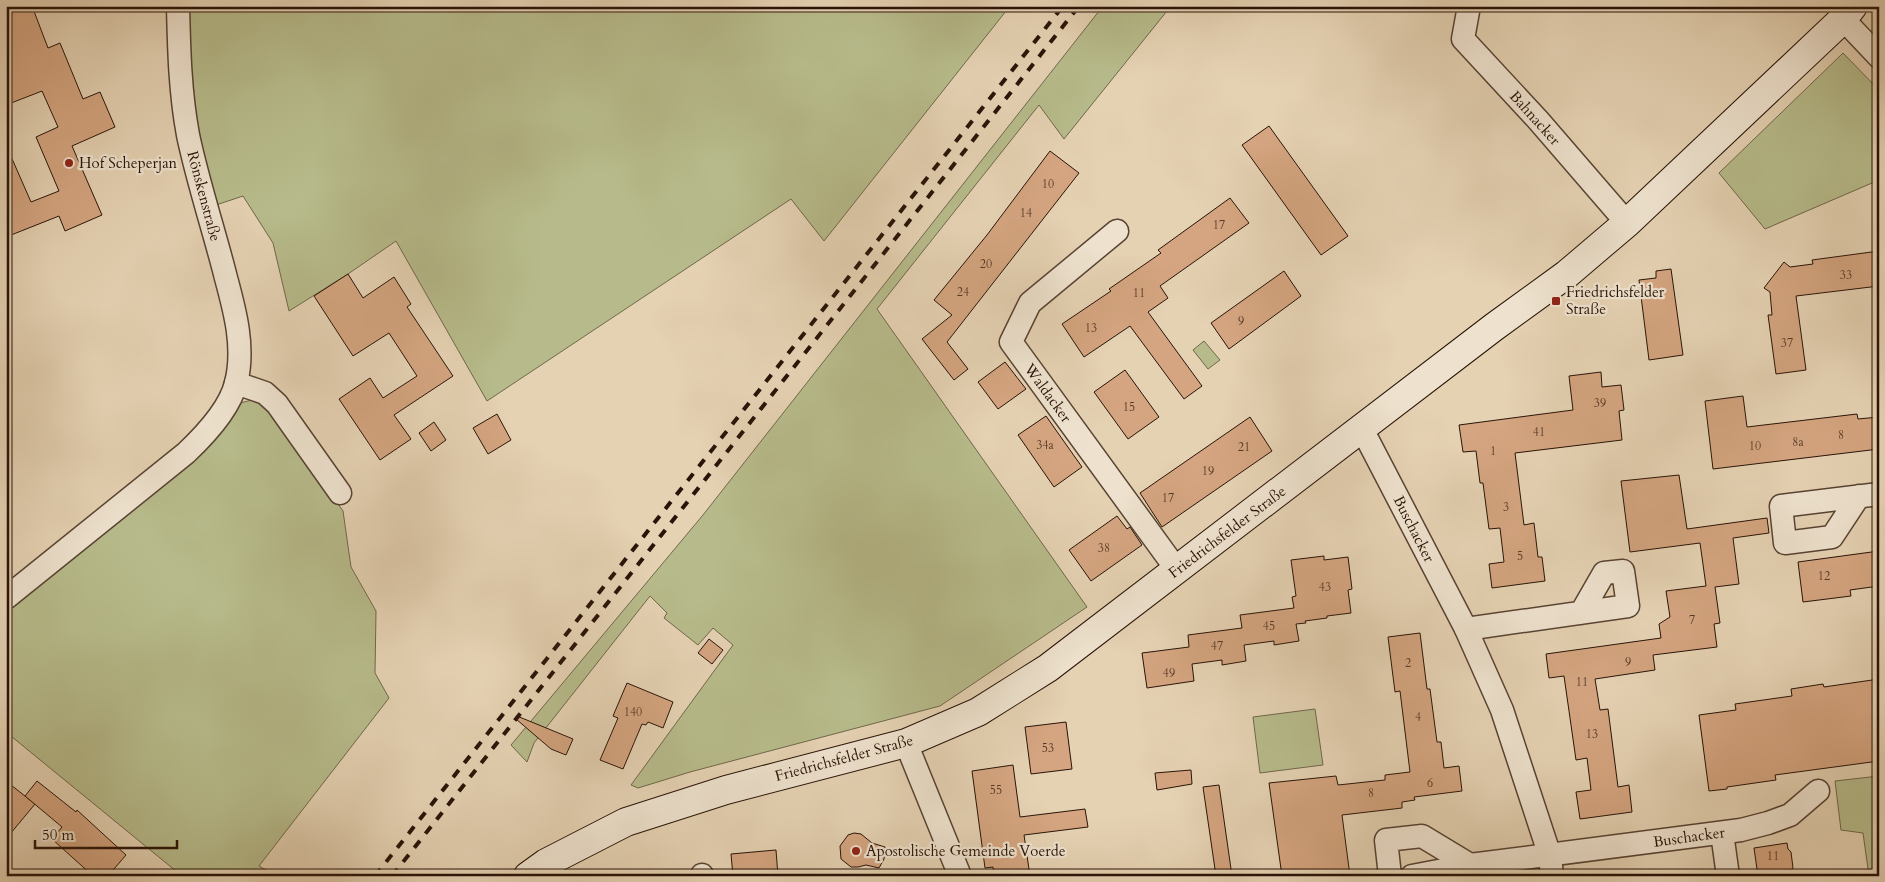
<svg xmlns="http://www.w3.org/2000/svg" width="1885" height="882" font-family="Cardo,serif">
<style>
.green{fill:#b7bb8b;stroke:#70674a}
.building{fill:#d4a580;stroke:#291308}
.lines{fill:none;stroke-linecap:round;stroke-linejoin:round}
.street-casing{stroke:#584333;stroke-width:25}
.secondary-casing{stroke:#291308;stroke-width:30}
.street{stroke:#eee2ce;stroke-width:22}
.secondary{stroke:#eee2ce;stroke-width:28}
.rail{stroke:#291308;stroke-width:4;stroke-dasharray:9 9;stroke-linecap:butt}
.poi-dot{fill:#8f2418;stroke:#eee2ce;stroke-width:2}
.labels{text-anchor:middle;stroke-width:4.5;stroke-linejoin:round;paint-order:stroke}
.number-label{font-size:12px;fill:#543826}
.street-label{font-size:15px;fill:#291308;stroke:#eee2ce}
.poi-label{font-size:15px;fill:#291308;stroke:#eee2ce;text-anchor:start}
</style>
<rect width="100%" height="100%" fill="#e5d2b3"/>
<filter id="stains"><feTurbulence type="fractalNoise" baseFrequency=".004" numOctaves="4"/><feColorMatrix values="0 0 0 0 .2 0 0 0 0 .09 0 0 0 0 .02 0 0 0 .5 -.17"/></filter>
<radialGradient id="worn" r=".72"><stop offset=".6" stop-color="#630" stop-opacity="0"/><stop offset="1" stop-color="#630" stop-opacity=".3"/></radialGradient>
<g class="green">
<polygon points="188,6 1010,6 824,241 791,199 487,401 396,241 348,274 289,311 273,243 243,196 216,205 195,135"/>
<polygon points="1103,6 1171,6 1064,139 1039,105 877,309 1087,607 940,706 690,772 638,788 631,785 733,645 713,628 698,645 664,618 667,613 650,596 534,743 527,762 511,745 703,515"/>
<polygon points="1843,53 1879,90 1879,180 1765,229 1719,173"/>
<polygon points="1204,341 1220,360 1208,369 1193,350"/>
<path d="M252 400 263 402 273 410 343 511 351 567 376 611 375 673 389 698 259 866 277 876H182L6 732V611L193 461C212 443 228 427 240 403Z"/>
<polygon points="1315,709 1323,765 1260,773 1253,717"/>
<polygon points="1879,776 1879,876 1869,876 1863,833 1841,830 1835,781"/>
</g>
<g class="building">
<polygon points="6,6 32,6 48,48 60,43 83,99 100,92 115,127 72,146 102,215 65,231 59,216 6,237 6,145 31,202 59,191 36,137 58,127 42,91 6,105"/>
<polygon points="1269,126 1348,236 1321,255 1242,145"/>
<polygon points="1050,151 1079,173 947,342 968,369 954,380 922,339 952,315 934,300 987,235"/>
<polygon points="1230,198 1249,223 1160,286 1168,298 1148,312 1202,386 1184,399 1130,326 1084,357 1062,324 1111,291 1109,289 1161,253 1158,250"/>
<polygon points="1879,251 1879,286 1796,296 1806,370 1776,374 1768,315 1772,315 1770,292 1764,288 1784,262 1790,267 1813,264 1812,260"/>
<polygon points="1671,269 1683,355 1649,360 1639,280 1656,278 1656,271"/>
<polygon points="1284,271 1301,296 1229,349 1211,323"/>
<polygon points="348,274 363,298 394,277 411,304 407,307 453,376 394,415 411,439 380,460 339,399 370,378 383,398 417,376 389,333 353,356 314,296"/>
<polygon points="1005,362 1026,389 998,409 978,382"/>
<polygon points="1125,370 1159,417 1128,439 1094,392"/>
<polygon points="1601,372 1602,387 1621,385 1624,410 1619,411 1622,440 1515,453 1524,525 1534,523 1538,557 1542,557 1545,581 1492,588 1489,564 1504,562 1500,528 1489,529 1483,483 1480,483 1476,451 1463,452 1459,425 1573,410 1569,376"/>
<polygon points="1743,396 1747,427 1857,414 1858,419 1879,417 1879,449 1713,469 1705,401"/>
<polygon points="497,414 511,440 488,454 473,428"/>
<polygon points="1046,416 1082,467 1054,487 1018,435"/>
<polygon points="1250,417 1272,451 1162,527 1140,493"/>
<polygon points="434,422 446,440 431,451 419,433"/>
<polygon points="1679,475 1687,529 1767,518 1769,533 1733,538 1739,584 1715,587 1720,623 1714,624 1717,647 1653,655 1655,670 1595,679 1600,710 1608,709 1618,787 1629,785 1632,812 1580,819 1576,792 1591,790 1587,758 1576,760 1564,676 1549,678 1546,654 1661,638 1659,624 1670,617 1666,591 1706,586 1700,543 1630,552 1621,481"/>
<polygon points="1117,516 1127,529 1130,527 1142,545 1091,581 1069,550"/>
<polygon points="1879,551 1879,586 1850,590 1851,596 1803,602 1798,562"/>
<polygon points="1324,556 1324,560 1348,557 1352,589 1348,590 1351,613 1327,616 1327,618 1305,621 1306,623 1296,624 1299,641 1274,645 1274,641 1244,645 1246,661 1222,665 1222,660 1192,664 1194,681 1147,688 1142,653 1189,647 1188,635 1242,628 1240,615 1294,608 1292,597 1296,596 1291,560"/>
<polygon points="1420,633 1427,689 1430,689 1437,742 1441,742 1444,768 1459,766 1462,791 1414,797 1415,800 1402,802 1402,808 1342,815 1350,876 1282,876 1269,783 1336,776 1338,785 1385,780 1385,775 1410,772 1400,691 1395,692 1388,637"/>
<polygon points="709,639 723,650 712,664 698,653"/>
<polygon points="1879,679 1879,761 1775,775 1776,780 1727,787 1727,789 1709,791 1699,715 1736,710 1735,704 1792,696 1791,689 1823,684 1824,687"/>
<polygon points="627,683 673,702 663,728 648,722 646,725 642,724 623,769 600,760 618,718 613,716"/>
<polygon points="517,716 573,739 566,755 551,749 516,719"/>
<polygon points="1066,722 1072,769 1031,774 1025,727"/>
<polygon points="1013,765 1020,817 1085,809 1088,827 1024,835 1030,876 994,876 993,867 985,868 972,771"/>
<polygon points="1191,770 1192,784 1157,790 1155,773"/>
<polygon points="6,781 35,804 6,839"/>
<polygon points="37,781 76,812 77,810 126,855 108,876 93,876 52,839 62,827 25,796"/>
<polygon points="1219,785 1232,876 1216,876 1203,787"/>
<polygon points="854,833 861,834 872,843 885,847 884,859 879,868 866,865 858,867 851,867 841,859 840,846 848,835"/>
<polygon points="1787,843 1788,849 1791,852 1793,868 1787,876 1758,876 1754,848"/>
<polygon points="776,850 778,876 733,876 731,854"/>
</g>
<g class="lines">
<defs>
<g id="street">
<polyline points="1469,6 1463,39 1538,120 1627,223"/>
<polyline points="1843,19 1879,57"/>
<polyline points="1117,231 1030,303 1011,342 1177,570"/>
<polyline points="236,383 265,393 277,404 340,493"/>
<polyline points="1362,429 1466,629 1502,710 1550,856 1552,876"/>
<polyline points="1859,496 1832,537 1785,543 1781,506 1879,494"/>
<path d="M6 598 186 453C204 436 230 408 236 383 245 348 235 311 226 278 214 230 198 183 188 135 180 92 179 49 178 6"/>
<polyline points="1466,629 1628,606 1623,571 1604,573 1581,613"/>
<polyline points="906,743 960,876"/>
<polyline points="1722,833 1728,876"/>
<polyline points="702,875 702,876"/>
<polyline points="1390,876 1386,840 1422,836 1470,865"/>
<polyline points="1412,876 1470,865 1741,830 1768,823 1790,815 1818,791"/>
</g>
<polyline id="secondary" points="528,876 546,863 626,822 726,790 906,743 978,712 1048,668 1494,327 1567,274 1627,223 1843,19 1853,6"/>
</defs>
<use href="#street" class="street-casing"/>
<use href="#secondary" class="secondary-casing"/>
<use href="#street" class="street"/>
<use href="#secondary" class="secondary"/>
<g class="rail">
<polyline points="375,876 1063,6"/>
<polyline points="392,876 1079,6"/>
</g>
</g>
<g class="poi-dot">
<circle cx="69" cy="163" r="5"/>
<rect x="1551" y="296" width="10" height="10" rx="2.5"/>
<circle cx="856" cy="851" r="5"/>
</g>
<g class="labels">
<g class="number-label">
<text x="1048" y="188">10</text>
<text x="1026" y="217">14</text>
<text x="1219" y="229">17</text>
<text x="986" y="268">20</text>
<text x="1846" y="279">33</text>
<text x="963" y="296">24</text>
<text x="1139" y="297">11</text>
<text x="1241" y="325">9</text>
<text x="1091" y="332">13</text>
<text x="1787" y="347">37</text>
<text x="1600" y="407">39</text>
<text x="1129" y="411">15</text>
<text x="1539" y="436">41</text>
<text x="1841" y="439">8</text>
<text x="1798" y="446">8a</text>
<text x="1045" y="449">34a</text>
<text x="1755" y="450">10</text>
<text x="1244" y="451">21</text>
<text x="1493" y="455">1</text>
<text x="1208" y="475">19</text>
<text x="1168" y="502">17</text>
<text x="1506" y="511">3</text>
<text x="1104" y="552">38</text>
<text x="1520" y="560">5</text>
<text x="1824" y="580">12</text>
<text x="1325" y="591">43</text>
<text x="1692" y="624">7</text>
<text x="1269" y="630">45</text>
<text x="1217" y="650">47</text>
<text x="1628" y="666">9</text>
<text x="1408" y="667">2</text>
<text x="1169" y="677">49</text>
<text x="1582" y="686">11</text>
<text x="633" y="716">140</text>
<text x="1418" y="721">4</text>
<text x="1592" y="738">13</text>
<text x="1048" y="752">53</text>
<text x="1430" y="787">6</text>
<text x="996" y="794">55</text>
<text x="1371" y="797">8</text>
<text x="1773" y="860">11</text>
</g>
<g class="street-label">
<text transform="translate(1535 118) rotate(48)" y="5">Bahnacker</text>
<text transform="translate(204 196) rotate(75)" y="5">Rönskenstraße</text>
<text transform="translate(1048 393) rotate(54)" y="5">Waldacker</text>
<text transform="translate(1414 529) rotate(63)" y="5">Buschacker</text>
<text transform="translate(1227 532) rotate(-37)" y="5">Friedrichsfelder Straße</text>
<text transform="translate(844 758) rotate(-15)" y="5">Friedrichsfelder Straße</text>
<text transform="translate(1689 837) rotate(-8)" y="5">Buschacker</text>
</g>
<g class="poi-label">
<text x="79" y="168">Hof Scheperjan</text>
<text x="1566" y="297">Friedrichsfelder<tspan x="1566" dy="17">Straße</tspan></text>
<text x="866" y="856">Apostolische Gemeinde Voerde</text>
</g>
</g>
<rect width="1885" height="882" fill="none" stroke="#e5d2b3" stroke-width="25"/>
<rect x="8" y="8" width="1870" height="867" fill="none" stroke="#291308" stroke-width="2.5"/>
<rect x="12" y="12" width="1860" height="857" fill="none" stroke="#291308"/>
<path d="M35 840v8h142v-8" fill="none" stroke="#291308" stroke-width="2.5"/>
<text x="42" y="840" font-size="15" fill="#291308" stroke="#eee2ce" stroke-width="4" paint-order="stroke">50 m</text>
<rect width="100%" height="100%" filter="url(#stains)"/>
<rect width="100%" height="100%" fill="url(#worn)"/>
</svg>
